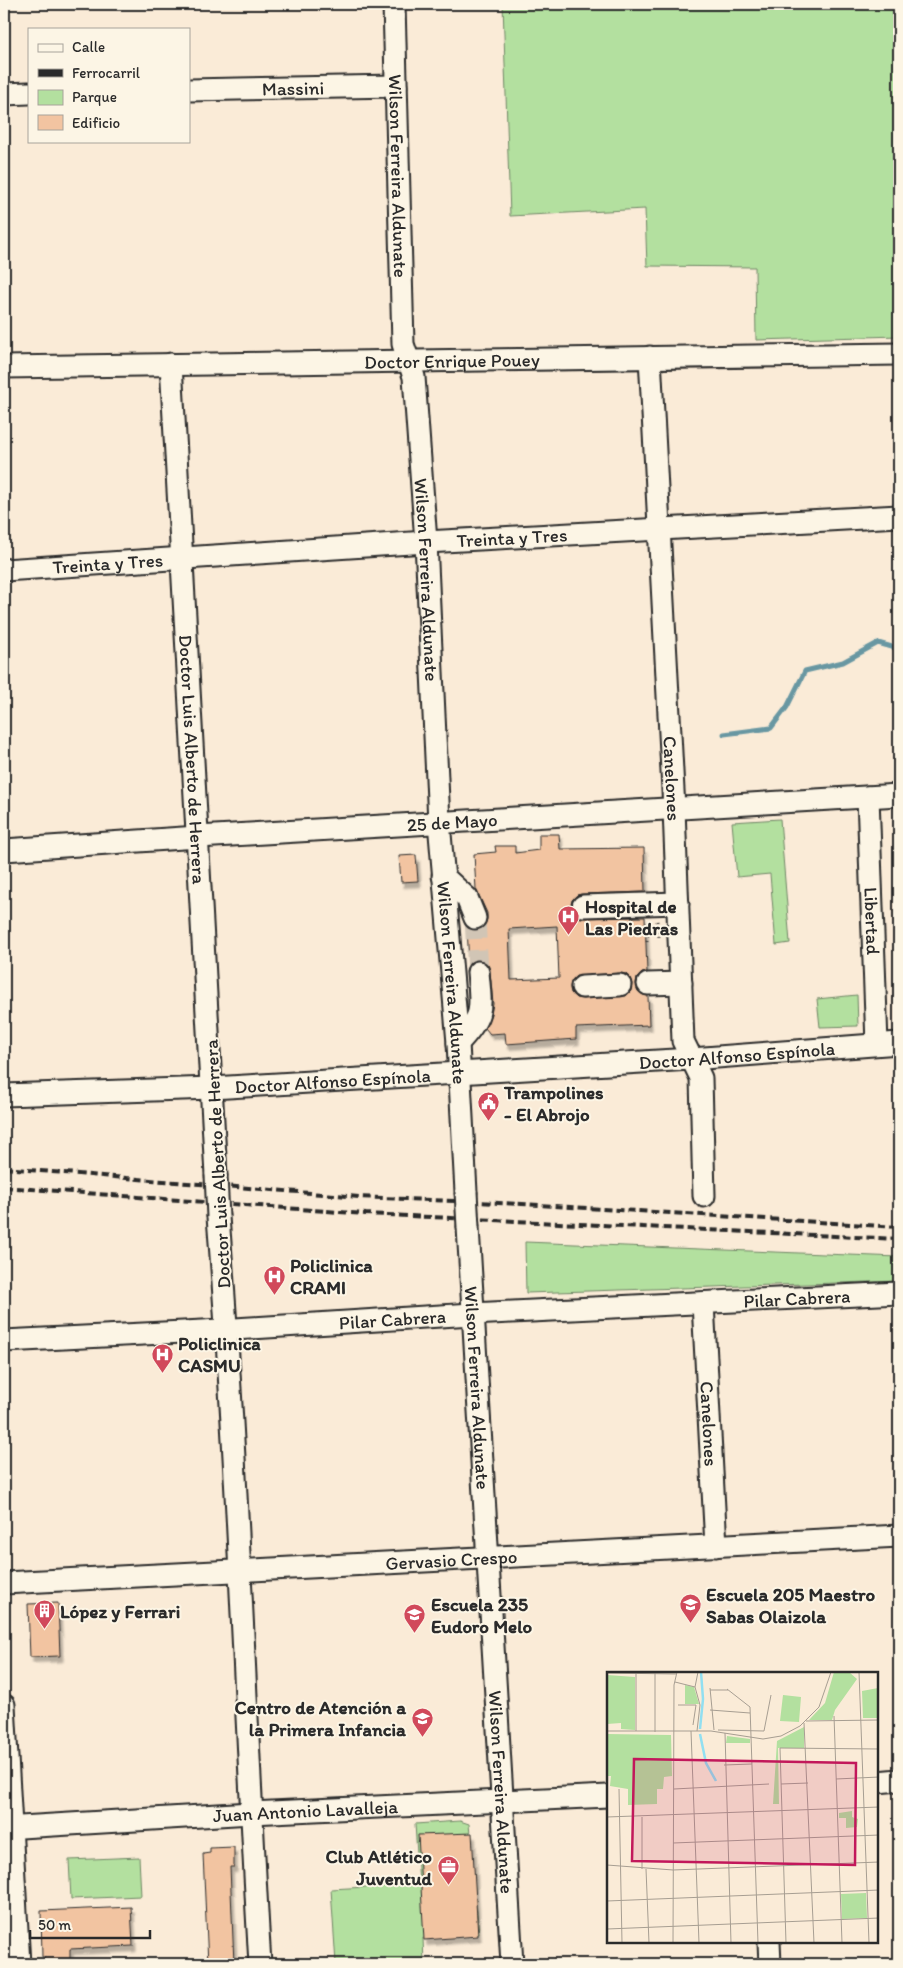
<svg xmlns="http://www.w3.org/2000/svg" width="903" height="1968" font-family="Itim,sans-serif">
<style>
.green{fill:#b3e09f;stroke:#6f8665}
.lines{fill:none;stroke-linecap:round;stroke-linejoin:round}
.stream{stroke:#6897a2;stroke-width:5}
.building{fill:#f2c4a1;stroke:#2b2b2b;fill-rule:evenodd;filter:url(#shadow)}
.minor-tunnel{stroke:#d1c5b5;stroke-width:21;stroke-dasharray:21 11;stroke-linecap:butt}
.minor-casing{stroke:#2b2b2b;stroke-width:25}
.path{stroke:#2b2b2b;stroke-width:3;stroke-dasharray:1 4;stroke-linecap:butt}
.minor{stroke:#fcf5e5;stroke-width:21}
.rail{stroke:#2b2b2b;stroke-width:4;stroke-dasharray:8 4;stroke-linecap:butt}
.minor-bridge-casing{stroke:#2b2b2b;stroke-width:25;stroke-linecap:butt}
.minor-bridge{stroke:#fcf5e5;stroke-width:21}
.labels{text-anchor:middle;stroke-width:4;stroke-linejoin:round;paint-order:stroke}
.street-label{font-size:19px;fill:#2b2b2b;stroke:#fcf5e5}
.poi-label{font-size:19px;font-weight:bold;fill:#2b2b2b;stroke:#fcf5e5;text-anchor:start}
.inset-river{fill:none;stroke:#91dff1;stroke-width:2.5}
.inset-road{fill:none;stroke:#a79e92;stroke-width:1}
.view{fill:#c2185b;fill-opacity:0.15;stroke:#c2185b;stroke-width:2.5}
.inset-edge{fill:none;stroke:#2b2b2b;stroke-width:2.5}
</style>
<defs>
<filter id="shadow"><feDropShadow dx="3" dy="5.5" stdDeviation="1" flood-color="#0004"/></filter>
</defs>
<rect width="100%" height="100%" fill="#faebd7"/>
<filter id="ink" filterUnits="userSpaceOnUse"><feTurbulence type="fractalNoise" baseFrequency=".02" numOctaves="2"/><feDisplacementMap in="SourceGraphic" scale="10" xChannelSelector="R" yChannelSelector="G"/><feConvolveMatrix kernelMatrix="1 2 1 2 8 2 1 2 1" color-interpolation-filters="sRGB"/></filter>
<g filter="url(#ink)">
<g class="green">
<polygon points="503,4 899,4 899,336 756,340 755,267 647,266 645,209 510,216"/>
<polygon points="780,819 790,943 776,945 770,874 737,877 732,822"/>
<polygon points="857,995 858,1026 820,1027 817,999"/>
<polygon points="525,1242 899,1257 899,1281 526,1293"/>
<polygon points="460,1821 469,1824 479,1934 423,1938 424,1964 336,1964 331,1889 419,1884 415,1824"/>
<polygon points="139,1857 141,1896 71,1899 69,1860"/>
</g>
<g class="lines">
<polyline class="stream" points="724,734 771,728 787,707 805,671 843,662 878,643 899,649"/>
</g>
<g class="building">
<path d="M539 834H559L560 849 644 848 645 892 582 894 577 895 572 900 571 906 573 913 577 917 583 918 645 917 647 972 642 973 637 978 636 984 638 991 643 995 648 996 649 1025 576 1028V1039L506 1044 505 1033 490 1034 485 1028 491 1014 493 1004 490 971 488 964 483 961 476 960 469 963 467 928 474 930 480 929 485 925 487 919V913L476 889 474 854 496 852 495 846H515V853L539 850ZM557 926 559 978 511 980 509 929ZM620 973 626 974 630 978 632 984 631 991 626 996 583 999 576 998 571 993 570 987 571 982 576 976Z"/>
<polygon points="416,855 418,881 401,882 399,856"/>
<polygon points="58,1603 60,1656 30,1657 28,1604"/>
<polygon points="472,1833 478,1936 424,1940 418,1835"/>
<polygon points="234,1847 234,1867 230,1867 234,1964 208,1964 203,1854 210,1853 210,1848"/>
<polygon points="131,1907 133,1946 70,1949 70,1964 45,1964 44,1957 42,1957 41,1911"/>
</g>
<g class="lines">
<polyline class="minor-tunnel" points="475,918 478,972"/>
<defs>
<g id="minor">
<path id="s1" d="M394 4 403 344 414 377 426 542 439 822 458 1043 466 1192"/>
<path id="s2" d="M189 90 396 86"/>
<polyline points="4,94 29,93"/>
<path id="s3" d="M650 357 674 809 683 1041 701 1078 704 1196"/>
<path id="s4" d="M171 364 216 1175"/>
<path id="s5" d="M4 367 899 354"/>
<path id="s6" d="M4 570 426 542 899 516"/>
<path id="s7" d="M868 797 877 1044"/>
<path id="s8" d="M4 850 198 837 899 795"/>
<polyline points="443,876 467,898 475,918"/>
<polyline points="583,906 678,903"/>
<polyline points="648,984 681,983"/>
<polyline points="582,987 620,985"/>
<path d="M458 1043C485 1015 481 1008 478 972"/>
<path id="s9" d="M4 1095 212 1088 691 1059 899 1043"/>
<path d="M218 1217C238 1465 245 1715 260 1964"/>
<path id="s10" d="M468 1227 512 1964"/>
<path id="s11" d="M703 1303 716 1546"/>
<path id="s12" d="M4 1341 203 1331 472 1314 899 1293"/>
<path id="s13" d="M4 1583 899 1536"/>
<polyline points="4,1705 19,1964"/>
<polyline points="877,1782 899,1780"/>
<path id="s14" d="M4 1828 251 1813 608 1796"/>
<polyline points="769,1942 770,1964"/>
</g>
</defs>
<use href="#minor" class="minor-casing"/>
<g class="path">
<polyline points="657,921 659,937"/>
<polyline points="647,941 650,922"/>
</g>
<use href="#minor" class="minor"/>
<g class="rail">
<polyline points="4,1168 359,1197 522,1204 899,1227"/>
<polyline points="4,1187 366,1214 899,1239"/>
</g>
<defs>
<g id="minor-bridge">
<polyline points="216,1175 218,1217"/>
<polyline points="466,1192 468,1227"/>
</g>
</defs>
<use href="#minor-bridge" class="minor-bridge-casing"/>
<use href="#minor-bridge" class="minor-bridge"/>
</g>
</g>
<defs>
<symbol id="hospital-pin" viewBox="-11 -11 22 30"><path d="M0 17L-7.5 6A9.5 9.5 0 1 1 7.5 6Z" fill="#d1495b" stroke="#fcf5e5"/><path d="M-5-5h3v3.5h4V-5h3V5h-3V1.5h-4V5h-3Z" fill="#fff"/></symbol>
<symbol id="civic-pin" viewBox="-11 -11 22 30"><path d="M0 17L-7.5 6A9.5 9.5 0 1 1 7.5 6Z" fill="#d1495b" stroke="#fcf5e5"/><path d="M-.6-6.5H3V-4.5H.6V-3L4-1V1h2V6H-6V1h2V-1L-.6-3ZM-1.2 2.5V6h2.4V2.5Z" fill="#fff"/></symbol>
<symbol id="school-pin" viewBox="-11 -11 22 30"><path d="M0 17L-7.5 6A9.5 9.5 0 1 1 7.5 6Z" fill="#d1495b" stroke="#fcf5e5"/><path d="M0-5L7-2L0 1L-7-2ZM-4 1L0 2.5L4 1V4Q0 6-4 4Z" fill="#fff"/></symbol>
<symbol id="building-pin" viewBox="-11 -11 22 30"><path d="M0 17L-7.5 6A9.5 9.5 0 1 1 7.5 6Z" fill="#d1495b" stroke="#fcf5e5"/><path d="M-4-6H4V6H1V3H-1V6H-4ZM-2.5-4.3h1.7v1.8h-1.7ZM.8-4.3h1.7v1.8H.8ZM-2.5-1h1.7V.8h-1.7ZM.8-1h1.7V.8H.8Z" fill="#fff"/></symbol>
<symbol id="office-pin" viewBox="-11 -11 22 30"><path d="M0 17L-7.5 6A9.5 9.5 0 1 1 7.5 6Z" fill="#d1495b" stroke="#fcf5e5"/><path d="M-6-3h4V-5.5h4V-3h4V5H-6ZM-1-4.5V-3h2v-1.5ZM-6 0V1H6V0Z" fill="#fff"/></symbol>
</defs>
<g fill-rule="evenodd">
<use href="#hospital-pin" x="556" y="904" width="25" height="34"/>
<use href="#civic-pin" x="476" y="1090" width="25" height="34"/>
<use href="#hospital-pin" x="262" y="1264" width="25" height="34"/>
<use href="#hospital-pin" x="150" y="1342" width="25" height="34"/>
<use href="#school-pin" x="678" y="1592" width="25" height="34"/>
<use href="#building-pin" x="32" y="1598" width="25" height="34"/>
<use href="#school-pin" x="402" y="1602" width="25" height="34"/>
<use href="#school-pin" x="410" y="1706" width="25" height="34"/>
<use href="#office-pin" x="436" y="1854" width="25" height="34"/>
</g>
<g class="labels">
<g class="street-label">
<text dy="7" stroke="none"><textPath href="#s2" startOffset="104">Massini</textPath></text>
<text dy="7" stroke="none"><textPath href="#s1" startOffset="172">Wilson Ferreira Aldunate</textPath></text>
<text dy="7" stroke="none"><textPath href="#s5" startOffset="448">Doctor Enrique Pouey</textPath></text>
<text dy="7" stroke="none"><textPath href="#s6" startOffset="509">Treinta y Tres</textPath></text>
<text dy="7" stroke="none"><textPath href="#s6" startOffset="104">Treinta y Tres</textPath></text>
<text dy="7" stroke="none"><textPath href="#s1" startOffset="578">Wilson Ferreira Aldunate</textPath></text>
<text dy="7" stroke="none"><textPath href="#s4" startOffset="396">Doctor Luis Alberto de Herrera</textPath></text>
<text dy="7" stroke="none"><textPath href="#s3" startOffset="422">Canelones</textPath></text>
<text dy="7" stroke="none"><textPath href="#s8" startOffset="449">25 de Mayo</textPath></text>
<text dy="7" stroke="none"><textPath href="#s7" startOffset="124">Libertad</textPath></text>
<text dy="7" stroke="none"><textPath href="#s1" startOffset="982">Wilson Ferreira Aldunate</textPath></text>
<text dy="7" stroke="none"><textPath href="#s9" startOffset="734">Doctor Alfonso Espínola</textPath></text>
<text dy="7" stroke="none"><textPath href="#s9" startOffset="329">Doctor Alfonso Espínola</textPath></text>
<text transform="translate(217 1164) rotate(-93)" y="7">Doctor Luis Alberto de Herrera</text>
<text dy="7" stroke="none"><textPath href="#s12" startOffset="794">Pilar Cabrera</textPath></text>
<text dy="7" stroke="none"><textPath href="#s12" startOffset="389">Pilar Cabrera</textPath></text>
<text dy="7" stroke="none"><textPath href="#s10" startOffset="161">Wilson Ferreira Aldunate</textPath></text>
<text dy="7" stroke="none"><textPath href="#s11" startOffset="121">Canelones</textPath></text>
<text dy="7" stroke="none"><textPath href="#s13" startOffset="448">Gervasio Crespo</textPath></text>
<text dy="7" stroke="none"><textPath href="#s10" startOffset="566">Wilson Ferreira Aldunate</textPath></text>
<text dy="7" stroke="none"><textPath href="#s14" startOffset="302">Juan Antonio Lavalleja</textPath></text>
</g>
<g class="poi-label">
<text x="585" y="913">Hospital de<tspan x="585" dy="22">Las Piedras</tspan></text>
<text x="504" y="1099">Trampolines<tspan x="504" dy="22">- El Abrojo</tspan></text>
<text x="290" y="1272">Policlinica<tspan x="290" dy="22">CRAMI</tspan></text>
<text x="178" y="1350">Policlinica<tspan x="178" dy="22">CASMU</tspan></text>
<text x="706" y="1601">Escuela 205 Maestro<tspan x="706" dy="22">Sabas Olaizola</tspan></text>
<text x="431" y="1611">Escuela 235<tspan x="431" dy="22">Eudoro Melo</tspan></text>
<text x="60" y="1618">López y Ferrari</text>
<text x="406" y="1714" text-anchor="end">Centro de Atención a<tspan x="406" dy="22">la Primera Infancia</tspan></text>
<text x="432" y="1863" text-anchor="end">Club Atlético<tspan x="432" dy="22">Juventud</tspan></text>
</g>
</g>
<g transform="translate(607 1672)">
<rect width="271" height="271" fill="#faebd7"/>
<path d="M227 0H242L250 7 228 38 225 48H202L218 31ZM0 3 28 5V58L14 57V51L0 52ZM78 13 87 15 92 32H78ZM271 16V46H256L255 19ZM176 23 194 25 192 50 173 49ZM197 55V76H171L172 132H166L170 69ZM0 62 64 63 65 104 57 105 56 117H50V132L21 133V117L3 114 4 104H0ZM120 64 143 67V71H119ZM245 139V145L251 147 250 155 239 156V146H232V141ZM259 221 260 246 235 247 234 222Z" fill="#b3e09f"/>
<path class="inset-river" d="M93 57 96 27 94 0M93 62 99 91 109 109"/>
<path class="inset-road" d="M48 0V60M252 0 262 271M0 1 69 2M29 1V59M68 10 88 15M103 16 107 58M120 17 143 35 151 271M103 18H121M71 33H89L86 53M103 38 143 41M227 44 235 271M199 49 272 48M197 51 207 271M111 58 157 59 164 23M0 59H104L156 67 174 64 193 54 212 35 224 0M84 59 92 271M90 59 93 33 88 15 91 0M118 61 124 271M117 93 145 92M229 107 272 105M174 112 201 111M12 117 15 271M67 117 162 112M0 145 272 135M35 145V197M66 171 272 163M0 193 66 198 272 190M39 197 42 271M0 229 272 218M0 257 272 246M66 271 67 13 70 0M179 271 173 76 272 77"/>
<path class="view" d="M27 87 249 91 248 193 25 189Z"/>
<rect width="271" height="271" class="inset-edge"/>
</g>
<rect width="903" height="1968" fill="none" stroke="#fcf5e5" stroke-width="20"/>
<rect x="10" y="10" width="883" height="1948" fill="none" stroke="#2b2b2b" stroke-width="2" filter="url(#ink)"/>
<rect x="28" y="28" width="162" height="115" fill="#fcf5e5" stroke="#a8a49b"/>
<rect x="38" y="44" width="25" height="8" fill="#fcf5e5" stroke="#a8a49b"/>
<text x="72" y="52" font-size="15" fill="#2b2b2b">Calle</text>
<rect x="38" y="69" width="25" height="8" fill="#2b2b2b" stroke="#a8a49b"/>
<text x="72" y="78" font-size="15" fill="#2b2b2b">Ferrocarril</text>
<rect x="38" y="90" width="25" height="15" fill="#b3e09f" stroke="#a8a49b"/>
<text x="72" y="102" font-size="15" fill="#2b2b2b">Parque</text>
<rect x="38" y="115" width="25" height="15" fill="#f2c4a1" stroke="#a8a49b"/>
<text x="72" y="128" font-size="15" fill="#2b2b2b">Edificio</text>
<path d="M30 1930v8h120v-8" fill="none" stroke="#2b2b2b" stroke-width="2.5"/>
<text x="38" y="1930" font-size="15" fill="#2b2b2b" stroke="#fcf5e5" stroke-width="4" paint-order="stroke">50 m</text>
</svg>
